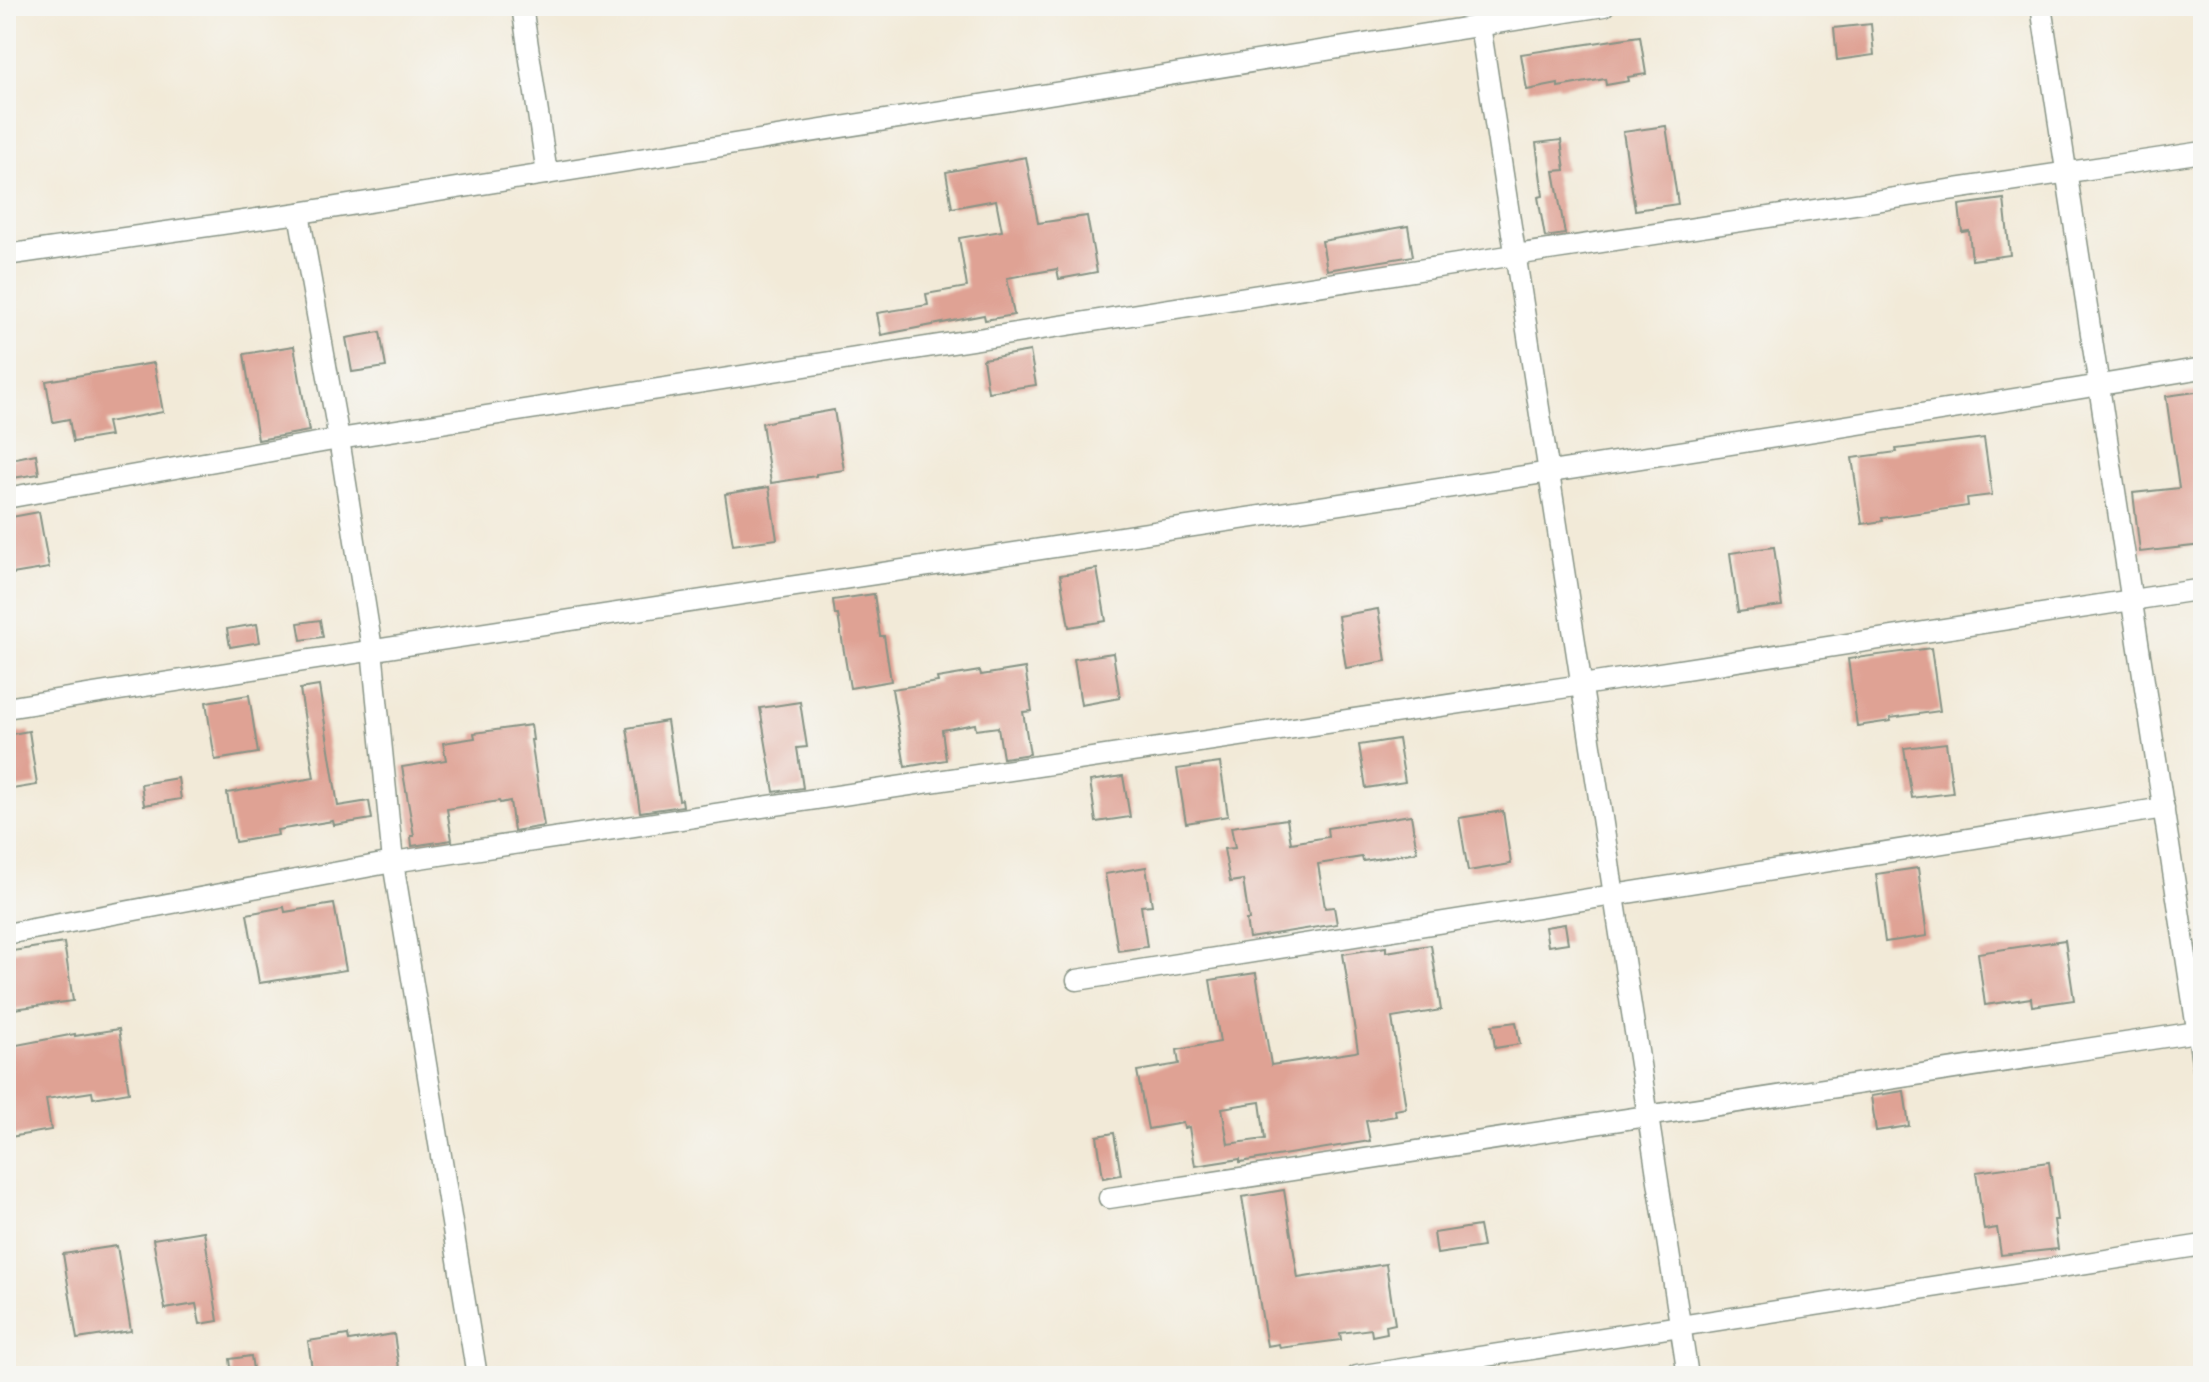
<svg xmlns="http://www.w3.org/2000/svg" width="2209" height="1382" font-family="'Gentium Book Plus',serif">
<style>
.building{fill:#dfa294;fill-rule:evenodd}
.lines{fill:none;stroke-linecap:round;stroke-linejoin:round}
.minor-casing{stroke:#889486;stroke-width:23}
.minor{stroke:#fff;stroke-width:20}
</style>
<rect width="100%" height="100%" fill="#f6f6f2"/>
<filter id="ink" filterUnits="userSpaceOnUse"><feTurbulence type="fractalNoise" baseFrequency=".0125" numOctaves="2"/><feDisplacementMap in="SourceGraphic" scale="16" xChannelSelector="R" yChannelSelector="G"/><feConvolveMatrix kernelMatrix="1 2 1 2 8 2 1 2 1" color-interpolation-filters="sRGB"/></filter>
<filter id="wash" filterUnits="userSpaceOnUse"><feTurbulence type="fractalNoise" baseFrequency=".006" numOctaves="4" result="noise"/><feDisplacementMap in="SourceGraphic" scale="32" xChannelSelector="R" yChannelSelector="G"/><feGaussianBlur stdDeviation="1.8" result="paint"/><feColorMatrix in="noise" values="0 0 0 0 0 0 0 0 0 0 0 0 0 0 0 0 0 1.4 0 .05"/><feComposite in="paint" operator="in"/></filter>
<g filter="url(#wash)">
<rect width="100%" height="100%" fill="#f2ead8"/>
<g id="blocks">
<g class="building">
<polygon points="1871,24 1874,55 1837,60 1834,28"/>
<polygon points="1640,36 1646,74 1628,77 1629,81 1606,85 1605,79 1558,87 1558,84 1527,90 1521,54"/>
<polygon points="1666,126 1678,204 1635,210 1623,132"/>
<polygon points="1561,140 1565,170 1554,171 1565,234 1545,237 1538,197 1543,196 1536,143"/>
<polygon points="1026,157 1038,223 1087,216 1097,272 1059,279 1057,269 1007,278 1014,315 985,320 984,315 881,335 877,313 928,305 926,294 967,287 959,238 1002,231 996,200 952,208 946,172"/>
<polygon points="2004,199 2010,255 1972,260 1969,231 1962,232 1959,205"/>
<polygon points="1408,226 1413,256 1327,270 1322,241"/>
<polygon points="380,332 386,367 352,372 346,338"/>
<polygon points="294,346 309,431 258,440 244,354"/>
<polygon points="1030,351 1036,385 988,392 983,359"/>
<polygon points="154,363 163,412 107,422 110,436 73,442 69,419 53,422 46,381"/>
<polygon points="2203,391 2203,468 2193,469 2202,545 2140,552 2133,493 2179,488 2166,396"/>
<polygon points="834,410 844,470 816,474 816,476 771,483 762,423"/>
<polygon points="1984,438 1992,495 1967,498 1968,506 1882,518 1883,521 1862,524 1852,458 1897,452 1896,449"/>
<polygon points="36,454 39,474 6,479 6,460"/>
<polygon points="769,487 777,539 733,545 725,494"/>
<polygon points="39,512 49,568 6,575 6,518"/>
<polygon points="1774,547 1782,606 1738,612 1730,553"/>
<polygon points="1097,569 1106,621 1069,627 1060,575"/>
<polygon points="874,594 880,636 884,636 891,681 850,688 838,615 835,615 833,600"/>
<polygon points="1378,609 1386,661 1346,668 1338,616"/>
<polygon points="320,620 323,637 301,640 298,623"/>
<polygon points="257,624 260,642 230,647 227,629"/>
<polygon points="1931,648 1940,711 1890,718 1891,721 1857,726 1848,659"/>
<polygon points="1113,653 1120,698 1081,705 1074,659"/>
<polygon points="1025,668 1032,711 1023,712 1030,754 1003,758 998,727 976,730 975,724 942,730 946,760 905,767 892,689 938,682 937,678 980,671 981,675"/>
<polygon points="319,686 338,806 369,801 372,819 334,825 333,821 277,830 278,835 235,842 227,793 314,778 300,689"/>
<polygon points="249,695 258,753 215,760 206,702"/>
<polygon points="800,702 807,747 797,748 803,788 774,792 760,708"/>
<polygon points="667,721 679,800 682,799 683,806 640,812 627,728"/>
<polygon points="531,725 533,740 531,740 544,826 514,831 510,801 500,803 499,801 447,809 452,840 412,846 411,836 414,836 402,767 446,760 443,743 475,738 474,733"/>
<polygon points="29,731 37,785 6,790 6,735"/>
<polygon points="1398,739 1405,782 1366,788 1359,745"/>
<polygon points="1946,743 1953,793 1912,798 1904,748"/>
<polygon points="1220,763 1228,816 1186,823 1177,769"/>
<polygon points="1123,776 1130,817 1096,822 1090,781"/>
<polygon points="178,778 181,799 144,805 141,784"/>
<polygon points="1503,811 1511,864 1468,871 1459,818"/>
<polygon points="1411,815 1417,852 1363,861 1362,857 1318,864 1325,908 1334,907 1337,924 1249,938 1246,920 1249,920 1243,880 1230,882 1224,849 1235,848 1231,827 1287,819 1291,843 1328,837 1327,828"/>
<polygon points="1146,867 1152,905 1141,906 1147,947 1118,951 1105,874"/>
<polygon points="1918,868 1927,936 1885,942 1876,874"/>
<polygon points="334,904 346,970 259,983 247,914 284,907 285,912"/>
<polygon points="1565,924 1568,943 1548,946 1545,927"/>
<polygon points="2065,940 2074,1000 2032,1006 2031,998 1985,1005 1978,953"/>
<polygon points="64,943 73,1001 6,1010 6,952"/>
<path d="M1431 945 1441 1010 1392 1018 1406 1108 1395 1110 1396 1116 1366 1121 1370 1141 1240 1162V1159L1195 1166 1189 1127 1184 1128 1183 1123 1148 1129 1137 1071 1179 1064 1177 1050 1220 1042 1210 980 1256 973 1271 1065 1355 1052 1358 1051 1343 954 1386 947V952ZM1260 1102 1265 1139 1228 1144 1222 1108Z"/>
<polygon points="1516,1022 1520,1044 1495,1048 1492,1025"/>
<polygon points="119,1029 129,1092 93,1098 92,1092 46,1099 51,1130 10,1137 6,1109 6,1047 75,1034 75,1036"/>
<polygon points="1904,1091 1909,1126 1876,1131 1871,1096"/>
<polygon points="1114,1133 1121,1175 1103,1178 1097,1136"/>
<polygon points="2049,1162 2057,1220 2054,1220 2058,1249 2001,1255 1997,1228 1984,1230 1976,1172"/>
<polygon points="1284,1190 1298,1278 1386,1264 1395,1324 1386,1326 1387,1333 1372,1336 1371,1329 1340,1333 1341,1340 1280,1348 1279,1344 1267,1346 1242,1197"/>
<polygon points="1479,1226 1483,1247 1437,1254 1434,1233"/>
<polygon points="204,1231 218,1321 200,1324 196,1304 165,1309 153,1239"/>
<polygon points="117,1246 131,1331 77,1339 63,1254"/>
<polygon points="394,1334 399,1368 354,1374 355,1376 313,1376 308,1341 348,1335 349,1341"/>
<polygon points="251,1356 254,1376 232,1376 230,1359"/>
</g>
</g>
</g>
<g filter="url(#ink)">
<use href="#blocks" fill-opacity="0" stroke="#889486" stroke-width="2"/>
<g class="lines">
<defs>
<g id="minor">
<polyline points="522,6 547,174"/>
<polyline points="2041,6 2203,1068"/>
<polyline points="1480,25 1688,1376"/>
<polyline points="299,213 339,439 372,649 393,862 477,1376"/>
<polyline points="6,255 299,213 1604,6"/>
<polyline points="6,498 339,439 1515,255 2203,152"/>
<path d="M6 708C738 590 1472 490 2203 368"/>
<polyline points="6,934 393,862 1582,685 2203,589"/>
<polyline points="1077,980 2164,808"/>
<polyline points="1109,1198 2197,1032"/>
<polyline points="1357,1376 2203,1245"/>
</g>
</defs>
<use href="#minor" class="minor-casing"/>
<use href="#minor" class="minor"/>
</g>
</g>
<rect width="2209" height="1382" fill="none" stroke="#f6f6f2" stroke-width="32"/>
</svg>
